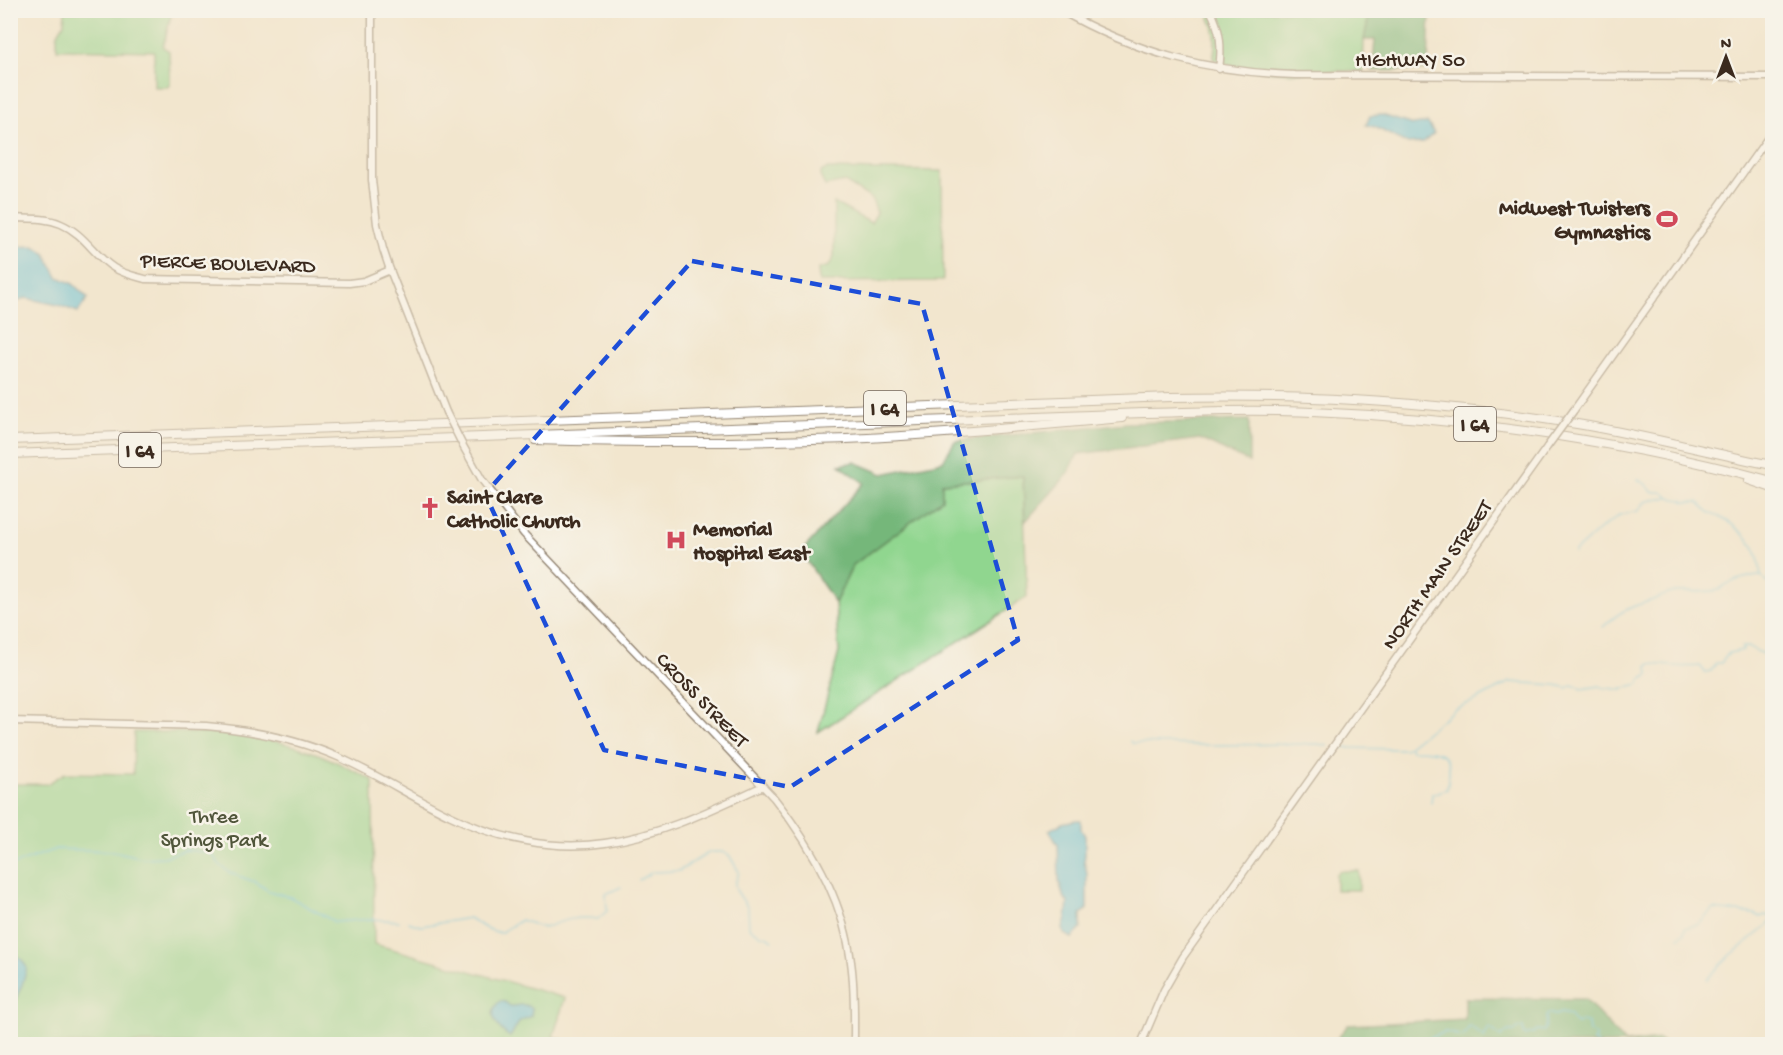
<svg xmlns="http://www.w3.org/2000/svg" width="1783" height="1055" font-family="'Gochi Hand',sans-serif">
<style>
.green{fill:#90d68f;stroke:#668056;stroke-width:1.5}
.forest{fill:#74b77a;stroke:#58704c;stroke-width:1.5}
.water{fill:#5dc0db;stroke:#4c757c;stroke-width:1.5}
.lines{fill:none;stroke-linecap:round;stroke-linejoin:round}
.stream{stroke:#5dc0db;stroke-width:1.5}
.secondary-casing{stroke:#968876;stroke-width:9}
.highway-casing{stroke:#968876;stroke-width:10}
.secondary{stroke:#fff;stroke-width:6}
.highway{stroke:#fff;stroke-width:8}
.secondary-bridge-casing{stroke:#968876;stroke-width:9;stroke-linecap:butt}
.secondary-bridge{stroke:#fff;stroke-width:6}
.marked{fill:none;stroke:#1d4ed8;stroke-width:4.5;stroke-dasharray:12 8;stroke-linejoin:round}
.labels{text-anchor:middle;stroke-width:5;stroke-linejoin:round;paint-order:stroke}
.shield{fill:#f7f3e8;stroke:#73665b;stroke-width:1.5}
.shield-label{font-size:20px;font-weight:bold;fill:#3b2a1e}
.street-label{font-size:21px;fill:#3b2a1e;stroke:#f7f3e8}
.poi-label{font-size:21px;font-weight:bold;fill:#3b2a1e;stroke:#f7f3e8;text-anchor:start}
.park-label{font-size:21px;fill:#50553a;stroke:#f7f3e8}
</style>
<rect width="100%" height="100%" fill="#f7f3e8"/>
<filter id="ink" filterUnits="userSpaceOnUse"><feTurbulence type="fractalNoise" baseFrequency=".0167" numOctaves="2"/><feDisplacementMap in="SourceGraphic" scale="12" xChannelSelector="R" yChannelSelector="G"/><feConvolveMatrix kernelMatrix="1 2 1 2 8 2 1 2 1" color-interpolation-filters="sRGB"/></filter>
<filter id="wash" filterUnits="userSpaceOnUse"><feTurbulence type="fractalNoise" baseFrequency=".008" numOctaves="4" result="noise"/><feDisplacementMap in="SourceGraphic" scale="24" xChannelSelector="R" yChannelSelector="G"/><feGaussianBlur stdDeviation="1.35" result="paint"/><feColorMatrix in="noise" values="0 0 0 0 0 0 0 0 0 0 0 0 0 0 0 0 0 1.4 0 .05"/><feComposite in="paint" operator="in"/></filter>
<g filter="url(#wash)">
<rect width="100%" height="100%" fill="#f2e6ce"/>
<g class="green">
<polygon points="65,11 172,11 163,47 169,51 170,84 168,87 154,87 154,51 57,49 57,35 64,23"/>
<path d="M1206 11H1370L1364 40 1363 72 1337 71 1290 73 1264 71 1234 66 1213 59C1217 42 1216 26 1206 11Z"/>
<polygon points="827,169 942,171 943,281 819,282 818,269 829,266 834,257 834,203 871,223 877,213 872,199 845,182 825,186 820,176 822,171"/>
<polygon points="1023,476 1027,597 818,732 839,652 835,603 853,565 941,499 941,483"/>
<path d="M134 732C196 732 259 730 318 754 336 761 354 771 373 780L374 944 565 998 553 1037 577 1044H11L10 784H47L65 773 133 774Z"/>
<polygon points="1339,871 1359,871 1359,890 1336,890 1336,874"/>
</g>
<g class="forest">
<polygon points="1370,11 1430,11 1428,70 1372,71 1375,40 1364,40"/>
<polygon points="1249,420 1249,462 1200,439 1078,454 1067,475 1025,522 1023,476 942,483 942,499 853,565 835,603 801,552 864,483 840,465 855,462 883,474 943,461 955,441 1127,423"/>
<polygon points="1465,998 1585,999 1625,1043 1659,1039 1666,1044 1333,1044 1348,1025 1465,1019"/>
</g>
<g class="water">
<polygon points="1382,115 1413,125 1428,123 1434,133 1423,143 1408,144 1375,127 1366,125 1370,116"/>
<polygon points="34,246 45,253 58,277 73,284 88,298 78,312 58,305 25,298 11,305 11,247"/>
<polygon points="1076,820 1081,820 1081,829 1085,836 1085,855 1084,861 1087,873 1087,910 1081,914 1081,929 1072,938 1064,934 1063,928 1066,918 1068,903 1063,895 1059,881 1058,845 1049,830 1062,823"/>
<polygon points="11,951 23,961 27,968 22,985 11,1010"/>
<path d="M500 1001 505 1002 510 1006C518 1007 524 1001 532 1009L531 1016 520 1021 510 1037C498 1029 485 1013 500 1001Z"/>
</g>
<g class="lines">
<g class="stream">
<polyline points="1637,479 1647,485 1652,492 1662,492 1669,497"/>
<path d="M1574 552C1583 545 1591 537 1600 529 1606 524 1614 521 1619 515L1638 511 1645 502 1660 498H1670L1682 500 1686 502H1698C1703 505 1707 512 1712 514 1715 516 1718 516 1720 517 1738 527 1755 542 1759 562 1760 566 1760 572 1761 576L1772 586"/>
<path d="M1603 627C1621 610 1630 607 1653 600 1661 597 1667 593 1676 592 1690 591 1705 593 1719 590 1729 580 1745 577 1760 576"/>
<polyline points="1130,741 1132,743 1200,745 1318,744 1328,746"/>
<path d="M1409 746 1411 750C1447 750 1453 754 1447 789L1432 794 1431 803"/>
<path d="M1337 748 1405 749 1455 709 1476 700 1510 682 1556 685 1568 688 1571 685 1580 687 1581 689 1600 686C1605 690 1614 687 1621 690L1631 686 1639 684 1641 680 1649 675 1648 666 1650 664C1667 665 1681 668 1700 666L1705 672 1711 671 1716 663H1721L1729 653 1743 650 1742 647H1750C1755 652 1765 654 1772 656"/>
<polyline points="10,866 56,849 113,851 143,858 164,857 186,850 211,853 220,865 230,873 255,882 269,891 290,897 335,922 372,919 399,921"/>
<polyline points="639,880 652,872 679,871 710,852 723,852 729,855 739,872 735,884 736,890 748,908 749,928 757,932 760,935 766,936 773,940"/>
<path d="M408 922 421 926 469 918 485 928 500 933 521 920 544 928C564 920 576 916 598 919L607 911 606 894 621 887"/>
<polyline points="1679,937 1684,933 1685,928 1699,924 1713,909 1755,914 1761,917 1765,915 1772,917"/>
<polyline points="1707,979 1731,955 1768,925 1772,918"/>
<polyline points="1331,1044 1336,1039 1382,1037 1392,1042 1398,1041 1402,1044"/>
<path d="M1416 1044 1445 1032 1463 1036 1470 1026 1484 1037 1489 1027 1501 1037 1508 1031H1515L1518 1028 1523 1027 1524 1035 1533 1033 1537 1030 1544 1031C1547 1025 1545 1020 1548 1013L1555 1015 1561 1013 1570 1015 1574 1022 1578 1024 1581 1021 1588 1023 1589 1031 1596 1036 1593 1042 1597 1044"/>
</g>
</g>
</g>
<g filter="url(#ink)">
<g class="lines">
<defs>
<g id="secondary">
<polyline points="372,10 372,180 377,224 383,249 390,270 446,412"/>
<path d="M1060 10C1135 53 1209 72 1295 75L1772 77"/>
<path d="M1210 10C1221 30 1222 47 1219 69"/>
<path d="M10 218C27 219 45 217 61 224 85 234 94 256 114 268 124 274 134 276 145 279L349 283 364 281 390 270"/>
<polyline points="1574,410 1772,132"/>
<path d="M463 446 482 480 524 534 774 798C811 845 844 901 851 962 855 989 854 1017 854 1044"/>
<path d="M10 721 206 726C250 730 297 739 338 757 377 774 413 798 451 816 498 839 553 851 605 843 662 835 711 810 763 786"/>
<polyline points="1141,1044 1164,990 1183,957 1547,447"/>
</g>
<g id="highway">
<path d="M10 440 1171 397C1307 394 1443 402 1577 424 1643 435 1707 452 1772 465"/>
<path d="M535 440C646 443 757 443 868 438 953 433 1037 426 1122 418"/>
<path d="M10 454 1117 414C1182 412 1247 409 1312 412 1467 418 1622 441 1772 481"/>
<polyline points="1749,480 1772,488"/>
</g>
</defs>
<use href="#secondary" class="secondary-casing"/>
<use href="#highway" class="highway-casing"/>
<use href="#secondary" class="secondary"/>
<use href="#highway" class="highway"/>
<defs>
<g id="secondary-bridge">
<polyline points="446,412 463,446"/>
<polyline points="1547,447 1574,410"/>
</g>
</defs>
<use href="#secondary-bridge" class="secondary-bridge-casing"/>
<use href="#secondary-bridge" class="secondary-bridge"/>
</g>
</g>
<path d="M0 0H1783V1055H0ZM692 261 922 304 1018 640 790 787 604 750 485 494Z" fill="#f2e6ce" fill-opacity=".55" fill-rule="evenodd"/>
<path class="marked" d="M692 261 922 304 1018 640 790 787 604 750 485 494Z"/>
<defs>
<symbol id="stadium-bare" viewBox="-9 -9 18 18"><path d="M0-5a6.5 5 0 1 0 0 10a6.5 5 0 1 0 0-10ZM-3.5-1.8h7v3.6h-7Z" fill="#d1495b" stroke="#f7f3e8" stroke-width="2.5" paint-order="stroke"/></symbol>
<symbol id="church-bare" viewBox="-9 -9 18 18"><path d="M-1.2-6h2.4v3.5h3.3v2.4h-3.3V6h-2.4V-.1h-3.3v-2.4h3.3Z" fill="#d1495b" stroke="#f7f3e8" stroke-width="2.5" paint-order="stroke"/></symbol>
<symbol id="hospital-bare" viewBox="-9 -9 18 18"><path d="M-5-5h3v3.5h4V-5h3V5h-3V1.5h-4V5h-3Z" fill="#d1495b" stroke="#f7f3e8" stroke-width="2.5" paint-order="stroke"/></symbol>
</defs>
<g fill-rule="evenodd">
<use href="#stadium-bare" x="1652" y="204" width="30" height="30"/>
<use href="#church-bare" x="415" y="493" width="30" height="30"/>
<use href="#hospital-bare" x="661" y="525" width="30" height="30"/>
</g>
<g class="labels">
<g class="shield">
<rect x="864" y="391" width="42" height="34" rx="4.5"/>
<rect x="1454" y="407" width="42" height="34" rx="4.5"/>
<rect x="119" y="433" width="42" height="34" rx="4.5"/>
</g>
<g class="shield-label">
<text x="885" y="415">I 64</text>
<text x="1475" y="431">I 64</text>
<text x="140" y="457">I 64</text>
</g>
<g class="street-label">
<text x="1410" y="66">HIGHWAY 50</text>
<text transform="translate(228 262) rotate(2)" y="7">PIERCE BOULEVARD</text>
<text transform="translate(1436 574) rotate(-55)" y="7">NORTH MAIN STREET</text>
<text transform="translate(703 699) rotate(46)" y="7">CROSS STREET</text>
</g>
<g class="poi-label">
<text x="1650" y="214" text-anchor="end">Midwest Twisters<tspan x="1650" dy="24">Gymnastics</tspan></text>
<text x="447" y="503">Saint Clare<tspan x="447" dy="24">Catholic Church</tspan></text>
<text x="693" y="535">Memorial<tspan x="693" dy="24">Hospital East</tspan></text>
</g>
<g class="park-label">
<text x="214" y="822">Three<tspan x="214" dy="24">Springs Park</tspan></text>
</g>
</g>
<rect width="1783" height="1055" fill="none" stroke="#f7f3e8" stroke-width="36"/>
<g transform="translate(1726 57)" stroke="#f7f3e8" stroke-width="4.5" paint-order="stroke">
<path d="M0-4.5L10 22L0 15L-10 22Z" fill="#3b2a1e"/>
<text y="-9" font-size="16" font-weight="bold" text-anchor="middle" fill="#3b2a1e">N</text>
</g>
</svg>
